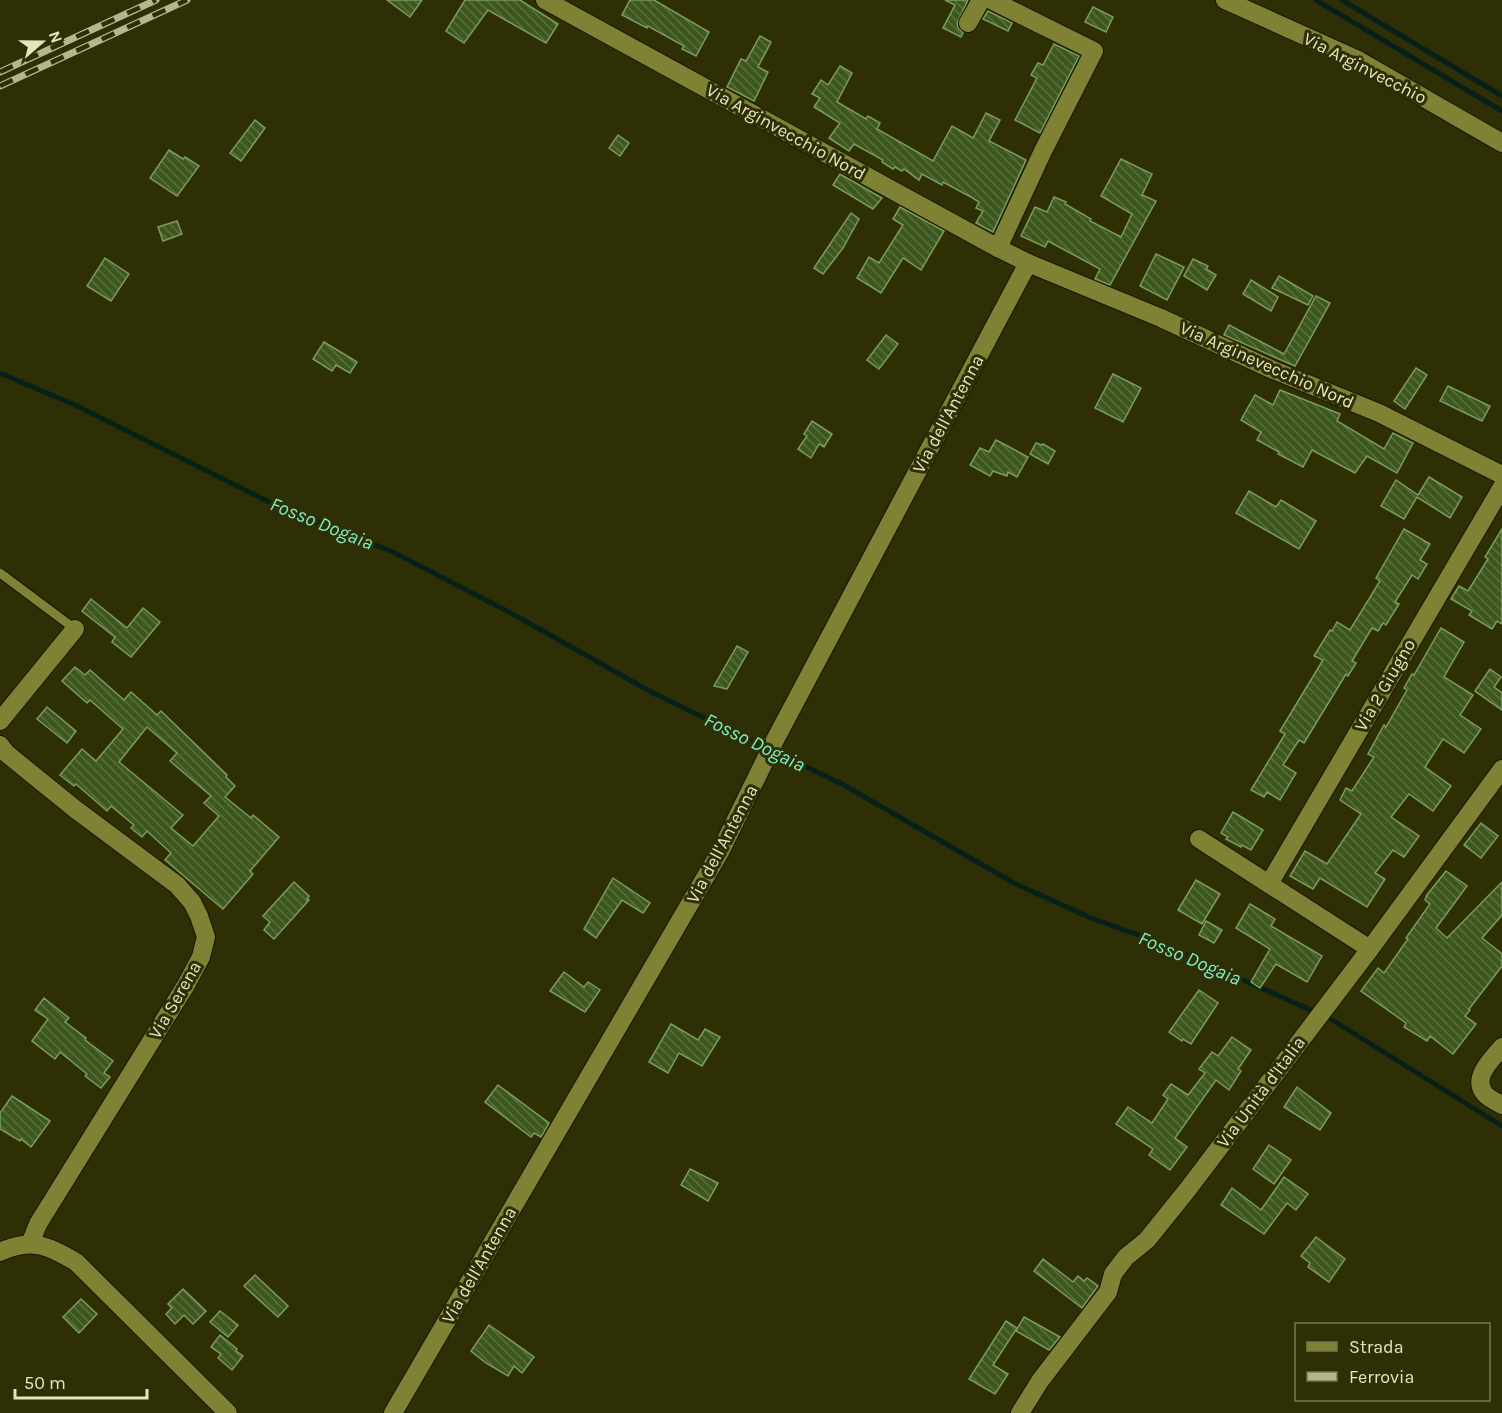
<svg xmlns="http://www.w3.org/2000/svg" width="1502" height="1413" font-family="Karla,sans-serif">
<style>
.lines{fill:none;stroke-linecap:round;stroke-linejoin:round}
.stream{stroke:#07211a;stroke-width:5}
.building{fill:url(#building-back-hatch);stroke:#7c9d5a;stroke-width:1.5;fill-rule:evenodd}
.lane-casing{stroke:#161701;stroke-width:11}
.street-casing{stroke:#161701;stroke-width:20}
.secondary-casing{stroke:#161701;stroke-width:20}
.lane{stroke:#7f8134;stroke-width:9}
.street{stroke:#7f8134;stroke-width:18}
.secondary{stroke:#7f8134;stroke-width:18}
.rail-casing{stroke:#b4b68f;stroke-width:7}
.rail{stroke:#2f2f05;stroke-width:4.5;stroke-dasharray:14;stroke-linecap:butt}
.labels{text-anchor:middle;stroke-width:6;stroke-linejoin:round;paint-order:stroke}
.street-label{font-size:18px;fill:#e3e5bf;stroke:#2f2f05}
.water-label{font-size:20px;font-style:italic;fill:#7beec9;stroke:#2f2f05}
</style>
<defs>
<pattern id="building-back-hatch" width="6" height="6" patternUnits="userSpaceOnUse" patternTransform="scale(1.5)"><rect width="6" height="6" fill="#3d571e"/><path d="M-1 5l2 2M0 0l6 6M5-1l2 2" fill="none" stroke="#596f3d"/></pattern>
</defs>
<rect width="100%" height="100%" fill="#2f2f05"/>
<g class="lines">
<g class="stream">
<polyline points="1316,0 1502,111"/>
<polyline points="1342,0 1502,96"/>
<polyline points="0,373 75,405 277,506 393,552 511,613 653,693 842,784 1014,883 1091,918 1155,941 1331,1019 1502,1126"/>
</g>
</g>
<g class="building">
<polygon points="387,0 422,0 410,17"/>
<polygon points="465,0 520,0 558,24 546,43 488,10 464,43 446,31"/>
<polygon points="630,0 654,0 709,32 696,56 682,49 684,46 648,26 647,28 622,15"/>
<polygon points="945,0 968,0 957,23 958,28 963,33 961,37 943,28 955,5"/>
<polygon points="1093,7 1113,17 1106,32 1085,22"/>
<polygon points="988,11 1012,23 1008,31 983,19"/>
<polygon points="760,36 771,42 758,67 768,72 754,101 727,87 741,59 746,61"/>
<polygon points="1054,44 1079,56 1040,133 1015,120 1037,78 1031,75 1038,63 1043,65"/>
<polygon points="840,66 852,73 837,102 866,119 868,116 880,123 877,129 933,161 952,126 973,138 986,113 1000,120 989,141 1026,160 993,232 976,223 983,211 976,208 979,202 971,197 943,182 942,185 922,174 919,180 904,169 902,171 895,167 893,169 882,162 883,160 854,144 849,151 829,138 840,123 814,107 820,98 812,94 821,80 828,85"/>
<polygon points="255,120 265,128 241,161 230,153"/>
<polygon points="618,135 629,143 620,156 609,148"/>
<polygon points="169,150 183,159 185,157 199,166 177,196 150,178"/>
<polygon points="1121,159 1152,174 1142,195 1156,201 1110,285 1095,279 1100,269 1048,241 1045,247 1021,236 1035,207 1047,212 1054,197 1066,202 1065,204 1091,219 1090,221 1121,237 1132,214 1101,196"/>
<polygon points="840,174 882,198 873,209 833,185"/>
<polygon points="900,207 944,231 921,270 903,258 881,293 857,278 869,257 879,263 903,225 893,219"/>
<polygon points="851,213 859,219 843,248 823,274 814,268"/>
<polygon points="177,221 182,234 163,241 158,227"/>
<polygon points="1156,254 1184,267 1167,300 1140,286"/>
<polygon points="105,258 129,274 111,301 87,286"/>
<polygon points="1193,259 1208,266 1206,269 1216,275 1207,290 1184,276"/>
<polygon points="1279,276 1313,296 1308,305 1272,288"/>
<polygon points="1251,280 1278,297 1271,311 1243,294"/>
<polygon points="1316,296 1330,303 1295,366 1224,335 1229,325 1284,354"/>
<polygon points="886,335 898,344 879,369 867,360"/>
<polygon points="324,342 357,362 350,373 336,365 332,371 313,359"/>
<polygon points="1416,368 1427,375 1405,409 1394,401"/>
<polygon points="1113,374 1141,388 1123,422 1095,408"/>
<polygon points="1448,386 1490,406 1482,421 1440,401"/>
<polygon points="1280,390 1340,414 1337,421 1384,449 1393,433 1413,443 1397,473 1367,456 1355,473 1312,450 1303,467 1278,454 1279,452 1257,440 1261,432 1241,420 1255,395 1273,405"/>
<polygon points="812,421 832,434 824,447 819,444 811,458 798,449 807,436 804,434"/>
<polygon points="996,440 1028,457 1017,477 1008,472 1007,476 993,471 990,476 970,465 980,448 989,452"/>
<polygon points="1036,443 1042,445 1043,444 1055,451 1048,464 1030,454"/>
<polygon points="1429,477 1462,497 1450,518 1417,497 1404,519 1381,506 1396,480 1418,495"/>
<polygon points="1249,491 1276,507 1281,500 1316,521 1299,549 1236,513"/>
<polygon points="1404,529 1430,544 1420,560 1427,564 1418,579 1412,575 1395,602 1399,604 1386,625 1383,623 1378,631 1372,628 1352,661 1356,663 1348,676 1346,674 1304,743 1299,740 1283,765 1296,773 1280,800 1267,792 1264,797 1251,790 1285,734 1280,731 1323,660 1314,656 1330,630 1332,631 1337,622 1350,630 1380,581 1376,578"/>
<polygon points="1502,529 1502,624 1497,621 1492,629 1469,615 1472,611 1451,599 1459,586 1468,591 1488,559 1485,557"/>
<polygon points="91,599 127,628 143,608 160,622 131,657 112,642 115,637 82,611"/>
<polygon points="1441,628 1464,642 1444,677 1473,695 1460,715 1481,729 1464,753 1443,739 1425,767 1451,786 1433,811 1409,794 1391,817 1419,836 1404,857 1393,850 1375,873 1385,879 1367,907 1320,878 1313,889 1290,876 1305,851 1327,864 1361,814 1340,800 1346,788 1352,791 1374,757 1368,754 1384,725 1386,727 1407,690 1404,688 1412,674 1414,675"/>
<polygon points="737,646 748,652 727,689 714,686"/>
<path d="M75 667 85 675 90 670 124 700 131 692 157 715 161 711 227 775 226 777 235 786 225 797 251 818 253 815 279 837 250 871 253 874 223 909 165 860 171 853 147 831 142 837 131 828 134 825 111 806 107 811 76 784 74 786 60 775 82 749 96 761 123 729 90 700 87 703 62 681ZM147 727 177 753 170 761 211 796 204 803 219 816 193 846 171 828 183 815 119 762Z"/>
<polygon points="1490,669 1501,677 1494,687 1502,693 1502,710 1475,691"/>
<polygon points="47,707 76,731 67,743 37,719"/>
<polygon points="1233,812 1263,830 1251,850 1242,845 1241,847 1226,839 1228,837 1221,833"/>
<polygon points="1481,823 1498,836 1481,858 1464,845"/>
<polygon points="1446,871 1467,886 1436,928 1447,938 1502,882 1502,915 1482,938 1502,954 1502,966 1469,1009 1470,1010 1465,1016 1476,1024 1453,1054 1430,1036 1427,1041 1404,1027 1406,1023 1361,991 1378,968 1384,973 1408,939 1406,938 1430,904 1425,900 1427,895"/>
<polygon points="613,878 650,903 643,913 622,900 596,938 584,929"/>
<polygon points="1196,880 1220,894 1202,924 1178,910"/>
<polygon points="294,882 309,896 307,899 309,900 274,939 264,930 270,922 263,916"/>
<polygon points="1250,904 1275,919 1271,926 1322,956 1307,982 1276,964 1260,988 1251,982 1270,949 1236,928"/>
<polygon points="1206,921 1222,930 1214,943 1199,935"/>
<polygon points="564,972 584,987 588,982 600,990 585,1012 550,991"/>
<polygon points="1199,990 1218,1003 1191,1044 1183,1039 1182,1041 1169,1032"/>
<polygon points="44,998 69,1018 65,1022 86,1038 85,1040 113,1061 104,1073 110,1077 101,1088 85,1076 87,1074 60,1052 55,1059 32,1041 48,1019 35,1010"/>
<polygon points="671,1024 698,1040 705,1029 720,1037 702,1066 679,1053 668,1073 649,1062"/>
<polygon points="1232,1037 1251,1050 1238,1069 1241,1071 1229,1090 1216,1080 1175,1138 1187,1147 1170,1170 1149,1155 1153,1149 1116,1124 1128,1107 1152,1123 1168,1099 1163,1095 1171,1084 1188,1095 1205,1073 1199,1069 1212,1052 1218,1056"/>
<polygon points="498,1085 549,1123 541,1137 534,1133 531,1137 485,1102"/>
<polygon points="1297,1087 1331,1113 1320,1130 1284,1107"/>
<polygon points="12,1096 50,1121 31,1147 21,1139 20,1141 0,1129 0,1113"/>
<polygon points="1269,1145 1291,1160 1274,1184 1253,1169"/>
<polygon points="690,1169 718,1183 708,1201 681,1185"/>
<polygon points="1284,1177 1308,1194 1296,1210 1287,1203 1264,1234 1221,1205 1232,1188 1261,1210"/>
<polygon points="1316,1237 1345,1259 1329,1282 1308,1267 1310,1263 1301,1256"/>
<polygon points="1043,1259 1073,1282 1078,1276 1084,1281 1087,1278 1098,1286 1082,1308 1034,1271"/>
<polygon points="255,1275 288,1306 278,1317 244,1286"/>
<polygon points="183,1289 206,1311 193,1324 184,1315 175,1324 166,1314 172,1308 168,1304"/>
<polygon points="81,1299 97,1314 79,1333 63,1317"/>
<polygon points="220,1311 238,1325 228,1337 210,1322"/>
<polygon points="1024,1317 1060,1337 1049,1350 1016,1331"/>
<polygon points="1006,1321 1017,1328 993,1365 1008,1374 995,1394 969,1379"/>
<polygon points="489,1325 534,1357 522,1373 514,1366 508,1376 486,1363 471,1351"/>
<polygon points="220,1335 237,1349 236,1351 243,1356 232,1370 218,1358 221,1354 211,1347"/>
</g>
<g class="lines">
<defs>
<polyline id="lane" points="0,573 75,629"/>
<g id="street">
<polyline points="545,0 998,248 1028,263"/>
<polyline points="991,0 1094,51 1043,151 998,248"/>
<polyline points="968,23 981,0"/>
<polyline points="0,721 75,629"/>
<polyline points="0,745 6,753 75,809 177,885 192,902 199,916 206,937 201,957 186,985 38,1224 30,1244"/>
<polyline points="1199,839 1370,949"/>
<polyline points="1269,884 1502,487"/>
<path d="M1502 1047C1492 1059 1471 1078 1485 1094 1489 1099 1497 1102 1502 1105"/>
<polyline points="1020,1413 1040,1381 1108,1292 1113,1274 1126,1257 1147,1240 1188,1189 1370,949 1502,769"/>
</g>
<g id="secondary">
<polyline points="1225,0 1358,60 1502,143"/>
<path d="M0 1252C31 1237 49 1246 76 1262L228 1413"/>
<polyline points="393,1413 720,852 775,740 1028,263 1161,318 1271,369 1379,413 1502,475"/>
</g>
</defs>
<use href="#lane" class="lane-casing"/>
<use href="#street" class="street-casing"/>
<use href="#secondary" class="secondary-casing"/>
<use href="#lane" class="lane"/>
<use href="#street" class="street"/>
<use href="#secondary" class="secondary"/>
<defs>
<g id="rail">
<polyline points="0,72 156,0"/>
<polyline points="0,86 187,0"/>
</g>
</defs>
<use href="#rail" class="rail-casing"/>
<use href="#rail" class="rail"/>
</g>
<g class="labels">
<g class="street-label">
<text transform="translate(1365 68) rotate(27)" y="6">Via Arginvecchio</text>
<text transform="translate(786 132) rotate(29)" y="6">Via Arginvecchio Nord</text>
<text transform="translate(1267 365) rotate(24)" y="6">Via Arginevecchio Nord</text>
<text transform="translate(948 414) rotate(-62)" y="6">Via dell'Antenna</text>
<text transform="translate(1385 685) rotate(-60)" y="6">Via 2 Giugno</text>
<text transform="translate(722 844) rotate(-62)" y="6">Via dell'Antenna</text>
<text transform="translate(175 1000) rotate(-60)" y="6">Via Serena</text>
<text transform="translate(1261 1092) rotate(-53)" y="6">Via Unità d'Italia</text>
<text transform="translate(479 1265) rotate(-60)" y="6">Via dell'Antenna</text>
</g>
<g class="water-label">
<text transform="translate(322 523) rotate(22)" y="7">Fosso Dogaia</text>
<text transform="translate(755 742) rotate(26)" y="7">Fosso Dogaia</text>
<text transform="translate(1190 958) rotate(23)" y="7">Fosso Dogaia</text>
</g>
</g>
<rect x="1295" y="1323" width="195" height="78" fill="#2f2f05" stroke="#77784f" stroke-width="1.5"/>
<rect x="1307" y="1342" width="30" height="9" fill="#7f8134" stroke="#77784f" stroke-width="1.5"/>
<text x="1349" y="1353" font-size="18" fill="#e3e5bf">Strada</text>
<rect x="1307" y="1372" width="30" height="9" fill="#b4b68f" stroke="#77784f" stroke-width="1.5"/>
<text x="1349" y="1383" font-size="18" fill="#e3e5bf">Ferrovia</text>
<g transform="translate(42 42) rotate(70)" stroke="#2f2f05" stroke-width="4.5" paint-order="stroke">
<path d="M0-4.5L10 22L0 15L-10 22Z" fill="#e3e5bf"/>
<text y="-9" font-size="16" font-weight="bold" text-anchor="middle" fill="#e3e5bf">N</text>
</g>
<path d="M15 1389v9h132v-9" fill="none" stroke="#e3e5bf" stroke-width="3"/>
<text x="24" y="1389" font-size="18" fill="#e3e5bf" stroke="#2f2f05" stroke-width="4.5" paint-order="stroke">50 m</text>
</svg>
